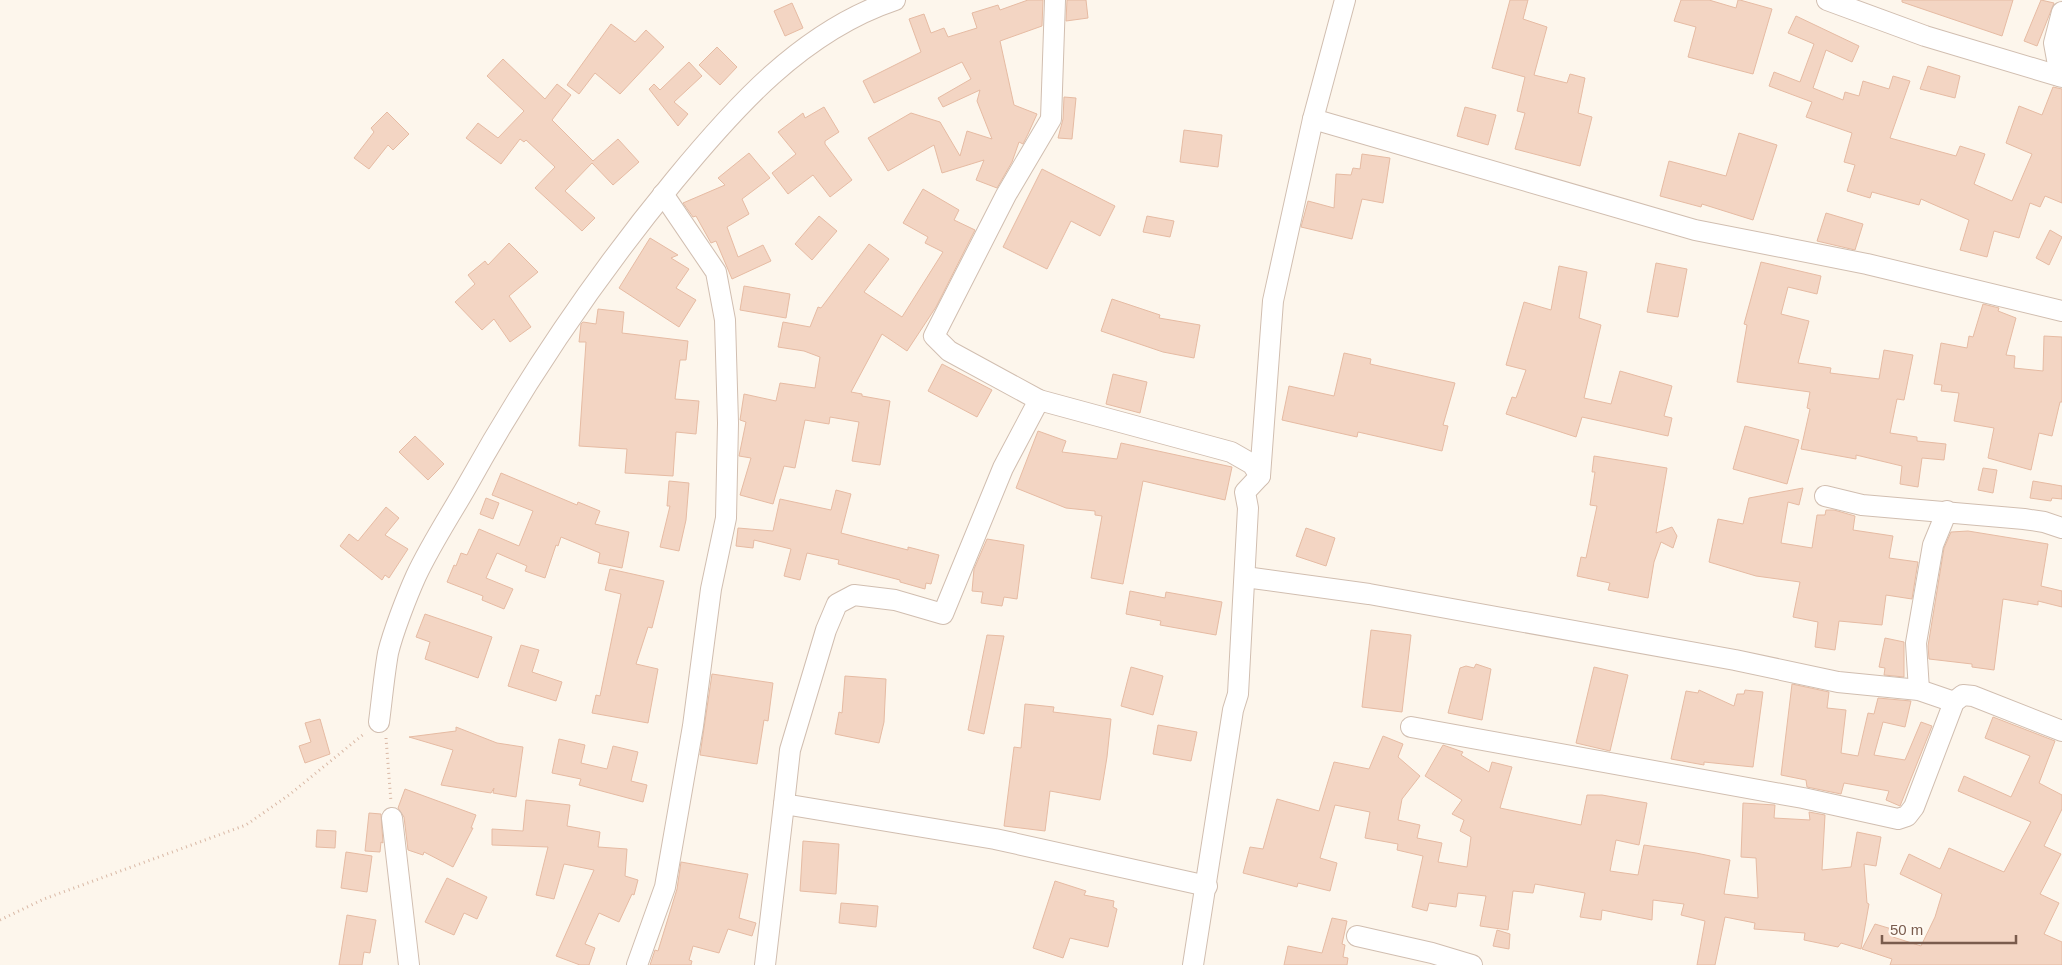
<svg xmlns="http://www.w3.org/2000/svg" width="2062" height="965" font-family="Helvetica,sans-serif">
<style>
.building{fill:#f3d5c3;stroke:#e6bba3}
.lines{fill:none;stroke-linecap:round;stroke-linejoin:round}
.minor-casing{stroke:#d1beb0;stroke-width:22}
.path{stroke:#d9b8a5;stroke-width:3;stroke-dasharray:1 4;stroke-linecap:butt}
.minor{stroke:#fff;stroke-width:20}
</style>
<rect width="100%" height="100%" fill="#fdf6ec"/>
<g class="building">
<polygon points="1028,0 1043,0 1042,26 1000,41 1014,105 1037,114 1028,134 1023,144 1019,142 1012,162 997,188 976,180 984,160 942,173 934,145 888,171 868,138 911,113 940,122 960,156 967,131 992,139 977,101 980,90 943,107 938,98 971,79 962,62 874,103 863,81 921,52 909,19 924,14 931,33 944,28 948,37 977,28 972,13 998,5 1000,10"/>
<polygon points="1067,0 1086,0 1088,18 1066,21"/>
<polygon points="1510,0 1528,0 1523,19 1547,27 1534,75 1567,83 1570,74 1585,78 1578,113 1592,117 1580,166 1515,149 1525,113 1517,111 1525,77 1492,68"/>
<polygon points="1681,0 1709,0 1736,8 1738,0 1740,0 1772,9 1753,74 1688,57 1696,27 1674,21"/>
<polygon points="1902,0 2013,0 2002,36 1902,2"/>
<polygon points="2041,0 2054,3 2037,46 2024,41"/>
<polygon points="792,3 803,28 785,36 774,11"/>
<polygon points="1796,16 1859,46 1852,62 1826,50 1813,88 1843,100 1845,92 1859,96 1863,81 1889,89 1893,76 1910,81 1890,138 1956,156 1960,146 1985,154 1974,184 2012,201 2032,154 2006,143 2019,106 2042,115 2053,87 2062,89 2062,203 2045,196 2040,207 2030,203 2019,238 1994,231 1987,257 1960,250 1969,220 1921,199 1919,205 1872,192 1870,198 1847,191 1855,165 1844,162 1852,133 1806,117 1812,102 1769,86 1774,72 1800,82 1814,44 1788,33"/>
<polygon points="611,24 635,42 646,30 664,47 620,94 595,73 579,94 567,85"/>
<polygon points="717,47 737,67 720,85 699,65"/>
<polygon points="503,59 545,99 557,84 571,95 552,120 593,161 618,139 639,162 613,185 592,163 565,191 595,218 582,231 535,188 555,167 526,140 524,142 520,139 501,164 466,138 478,123 498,138 524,111 487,76"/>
<polygon points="689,62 702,76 674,102 688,114 678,126 649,89 654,84 660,90"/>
<polygon points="1928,66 1960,76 1955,98 1920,89"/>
<polygon points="1064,97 1076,98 1072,139 1058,138 1063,119"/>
<polygon points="824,107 839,132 825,141 825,144 852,180 830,197 813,175 788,194 772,173 796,154 778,132 803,113 805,118"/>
<polygon points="1465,107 1496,115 1488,145 1457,136"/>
<polygon points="387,112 409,134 393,150 388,145 369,169 354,158 374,132 371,128"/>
<polygon points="1184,130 1222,135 1218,167 1180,162"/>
<polygon points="1739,133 1777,145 1753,220 1702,204 1701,207 1660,196 1669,161 1726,176"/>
<polygon points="749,153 770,178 742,199 749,214 727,227 738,257 763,245 771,261 732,279 716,241 711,243 696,216 693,217 683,203 725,185 718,178"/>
<polygon points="1362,154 1390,158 1383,203 1362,199 1352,239 1301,227 1308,201 1334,208 1336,174 1351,175 1353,168 1360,169"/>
<polygon points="1042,169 1115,206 1100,236 1071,221 1047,269 1003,247"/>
<polygon points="923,189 959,210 954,220 975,230 936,307 907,351 882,334 851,392 862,394 862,396 890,401 880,465 852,461 859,422 830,417 829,424 805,420 795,468 784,466 773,504 740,495 751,458 739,456 746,422 740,420 744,394 776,401 780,383 815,388 820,357 804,351 778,347 783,322 810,327 818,307 821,308 869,244 889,259 864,292 902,317 943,252 925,243 928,237 903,223"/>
<polygon points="1826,213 1863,224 1855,250 1817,241"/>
<polygon points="819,216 837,231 812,260 795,244"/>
<polygon points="1147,216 1174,221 1170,237 1143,232"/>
<polygon points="2050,230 2062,237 2049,265 2036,258"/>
<polygon points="650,238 678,255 671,258 689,269 676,288 696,300 679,327 619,288"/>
<polygon points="509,243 538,272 509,296 531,327 510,342 494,319 482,330 455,302 475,284 468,275 485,261 488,265"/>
<polygon points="1761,262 1821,276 1817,294 1788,287 1781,314 1809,321 1798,363 1831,368 1830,373 1879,379 1884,350 1913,355 1904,400 1897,399 1890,433 1917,437 1917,441 1946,444 1944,460 1922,458 1918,487 1900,484 1902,466 1856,455 1856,459 1801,449 1810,409 1807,408 1810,392 1737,382 1747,325 1744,324"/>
<polygon points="1656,263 1687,269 1678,317 1647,312"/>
<polygon points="1559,266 1587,272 1579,318 1601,325 1584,398 1611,404 1620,371 1672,386 1664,416 1672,418 1668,436 1582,417 1576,437 1506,414 1512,397 1516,398 1526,370 1506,365 1524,302 1551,310"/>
<polygon points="744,286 790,294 786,318 740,310"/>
<polygon points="1112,299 1160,315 1159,318 1200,325 1194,358 1163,352 1101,331"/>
<polygon points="1983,304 1999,308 1998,311 2016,318 2006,355 2015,356 2014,368 2043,371 2044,336 2062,337 2062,402 2060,402 2052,436 2039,433 2031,470 1988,458 1994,428 1954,421 1959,393 1941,391 1942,385 1934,384 1941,343 1967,348 1969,336 1973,337"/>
<polygon points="598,309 624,312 622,333 688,341 686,360 680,360 675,399 699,401 696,434 676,432 673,476 625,473 627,449 579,446 586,342 579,342 581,324 583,322 596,324"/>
<polygon points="1344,353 1371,359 1370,364 1455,383 1443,425 1448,426 1442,451 1358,432 1357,437 1282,420 1289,386 1334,396"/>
<polygon points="942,364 992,390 977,417 928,391"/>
<polygon points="1113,374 1147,382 1140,413 1106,404"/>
<polygon points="1745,426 1799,440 1787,484 1733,469"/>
<polygon points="1038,431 1066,441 1062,452 1117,459 1121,443 1232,467 1225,500 1143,481 1123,584 1091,578 1102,516 1095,515 1095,511 1066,508 1016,488"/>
<polygon points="415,436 444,464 428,480 399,452"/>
<polygon points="1594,456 1667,468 1656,533 1672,527 1677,536 1673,548 1661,542 1654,562 1648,598 1608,590 1610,583 1577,576 1581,557 1586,558 1597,506 1590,505 1595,472 1592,472"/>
<polygon points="1983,468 1997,470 1993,493 1978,490"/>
<polygon points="501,473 577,505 578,502 600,511 595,524 629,532 622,568 598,563 600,553 561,537 558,546 556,545 545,578 525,571 527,566 497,553 486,578 513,589 504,609 482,600 483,596 447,582 454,565 456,566 461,553 467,555 479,529 519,546 533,511 492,495"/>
<polygon points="669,481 689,483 686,520 679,551 660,547 670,506 667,506"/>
<polygon points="2033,481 2062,486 2062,499 2052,498 2051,501 2030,498"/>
<polygon points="1803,488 1799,505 1788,502 1781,543 1812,548 1817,515 1825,515 1826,510 1834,510 1855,516 1853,530 1893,536 1889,558 1918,562 1912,599 1886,595 1882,625 1839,621 1835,650 1815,647 1818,622 1793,617 1800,582 1756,576 1709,562 1718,519 1743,524 1749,498"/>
<polygon points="836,490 851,494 841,533 908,550 908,547 939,555 931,584 926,583 925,589 900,582 900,580 838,564 839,560 807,553 800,580 784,576 791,549 754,540 753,548 736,546 738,528 773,531 780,499 831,510"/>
<polygon points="486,498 499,503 493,519 480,514"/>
<polygon points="386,507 399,518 385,535 408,549 389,578 385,575 382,580 340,546 349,534 358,541"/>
<polygon points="1306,528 1335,538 1326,566 1296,556"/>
<polygon points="1968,531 2048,544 2041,586 2062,591 2062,607 2038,601 2038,605 2003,599 1994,670 1972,667 1972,664 1929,659 1928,646 1944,548 1951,532"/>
<polygon points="987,539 1024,545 1017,599 1004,597 1002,606 981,603 983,592 972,591 974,569"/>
<polygon points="610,569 664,581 652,628 648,627 636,664 658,669 648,723 592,713 596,695 600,696 621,594 605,590"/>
<polygon points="1130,591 1165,598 1166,592 1222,602 1216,635 1160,625 1161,621 1126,614"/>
<polygon points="425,614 492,637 478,678 425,659 430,642 416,637"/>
<polygon points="1371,630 1411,635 1402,712 1362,707"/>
<polygon points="987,635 1004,636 984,734 968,730"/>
<polygon points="1885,638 1904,642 1904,677 1884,675 1885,668 1879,667"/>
<polygon points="521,645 539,650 532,672 562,682 556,701 508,686"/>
<polygon points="1476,664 1491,669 1482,720 1448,713 1460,668 1466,666 1474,668"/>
<polygon points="1131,667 1163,676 1153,715 1121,706"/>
<polygon points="1594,667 1628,675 1610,751 1576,743"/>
<polygon points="712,674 773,683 768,721 764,720 757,764 700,755"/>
<polygon points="845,676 886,679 884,722 879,743 835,734 839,712 842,713"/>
<polygon points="1792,684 1829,692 1827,708 1846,710 1841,753 1858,756 1868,713 1874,714 1878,698 1911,701 1905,727 1883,722 1874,755 1905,760 1921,722 1932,726 1900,806 1886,800 1889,791 1844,783 1841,794 1807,787 1806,780 1781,775"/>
<polygon points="1699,690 1734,706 1737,694 1744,694 1745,690 1763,692 1753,767 1704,762 1704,765 1671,759 1686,691 1698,693"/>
<polygon points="1025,704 1054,707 1053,712 1111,719 1107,757 1100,800 1050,791 1045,831 1004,826 1014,747 1021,748"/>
<polygon points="1993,717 2055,741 2039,783 2062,795 2062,809 2044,846 2061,854 2040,894 2059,903 2044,934 2062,942 2062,965 1890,965 1892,959 1862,949 1875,924 1895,930 1893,937 1921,946 1935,917 1942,894 1900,874 1909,854 1940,869 1949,848 2004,872 2031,822 1958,791 1964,776 2011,797 2030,756 1985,738"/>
<polygon points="320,719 330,754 305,763 299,746 311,742 305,723"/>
<polygon points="1158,725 1197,732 1191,761 1153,754"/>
<polygon points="456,727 497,743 523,747 516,797 493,793 494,788 491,793 441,785 453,750 409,737 456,731"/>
<polygon points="1383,736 1403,744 1398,757 1420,776 1402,799 1398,820 1420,825 1417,838 1442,843 1438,862 1467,867 1471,837 1460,831 1464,820 1452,814 1462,800 1425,776 1443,745 1463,752 1461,755 1489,772 1492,762 1512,767 1500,808 1581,825 1587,795 1602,795 1647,803 1639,845 1616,840 1610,871 1638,875 1644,845 1696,853 1730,860 1724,894 1758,898 1756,858 1741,857 1743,803 1775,805 1774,818 1810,820 1809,812 1825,815 1822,870 1851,867 1857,832 1881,837 1876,866 1864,864 1867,903 1869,904 1861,949 1841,943 1838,947 1804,940 1805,933 1754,929 1755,923 1725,917 1715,965 1697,965 1705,921 1681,915 1684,904 1653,900 1652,920 1602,910 1601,920 1580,917 1585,893 1535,884 1533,893 1513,891 1508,930 1480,926 1486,896 1458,893 1456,907 1429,903 1427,911 1412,907 1423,856 1397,850 1398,844 1365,838 1370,812 1335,805 1320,858 1337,863 1330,891 1298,883 1297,887 1243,873 1250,847 1263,849 1277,799 1319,811 1334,762 1369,769"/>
<polygon points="559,739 585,745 581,763 607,769 613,746 638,752 631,781 647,785 643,802 579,785 581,779 552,773"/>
<polygon points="405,789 476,815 471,828 473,828 453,867 424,852 423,855 408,850 404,817 398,808"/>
<polygon points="526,800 570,805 567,826 600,832 598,847 627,849 625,876 638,880 634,895 632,894 619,922 599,913 585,944 595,948 589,965 580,965 556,956 594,870 564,864 554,899 536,895 548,847 492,845 492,829 523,831"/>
<polygon points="369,813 381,814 383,843 381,842 380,852 365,851"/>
<polygon points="317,830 336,831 335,848 316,847"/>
<polygon points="803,841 839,844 836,894 800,891"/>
<polygon points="346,852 372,856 367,892 341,888"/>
<polygon points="681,862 748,874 739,918 756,923 752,936 728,929 719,953 693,946 689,960 692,961 691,965 650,965 655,950 658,951 677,889"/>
<polygon points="447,878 487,897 477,919 464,913 454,935 425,922"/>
<polygon points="1055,881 1086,891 1084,895 1114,901 1113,907 1117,909 1108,947 1070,938 1063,958 1033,948"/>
<polygon points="841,903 878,906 876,927 839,923"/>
<polygon points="347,915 376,920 370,953 364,952 362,965 339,965"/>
<polygon points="1332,918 1347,921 1342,944 1345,945 1343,957 1348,958 1347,965 1284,965 1288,946 1322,953"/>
<polygon points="1497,930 1510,934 1509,949 1493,946"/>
</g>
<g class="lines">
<defs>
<g id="minor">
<polyline points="1055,0 1051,119 1006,195 934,336 949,351 1039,400 1231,452 1252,464 1260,476"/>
<polyline points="1827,0 1925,36 2062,77"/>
<polyline points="2060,76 2054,43 2062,12"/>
<polyline points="1313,119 1345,0"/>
<polyline points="1039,400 1003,468 943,614 895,600 854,595 837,604 826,630 790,750 784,804 995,839 1207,886"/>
<polyline points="1825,496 1862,505 2024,519 2044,522 2062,528"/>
<polyline points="1245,577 1369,594 1735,660 1838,682 1919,690 1954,702"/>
<polyline points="1919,690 1916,643 1933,545 1947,511"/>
<path d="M379 722C382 699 384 676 388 653 393 632 407 596 416 576 431 544 451 514 468 484 528 376 596 276 674 181 734 108 802 31 895 0"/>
<polyline points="1411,727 1803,798 1898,819 1907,816 1914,807 1954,702 1963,695 1973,696 2062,731"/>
<polyline points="392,818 409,965"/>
<polyline points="1357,936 1432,953 1472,965"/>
<polyline points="637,965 665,887 693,726 711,589 726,518 728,423 725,320 716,272 663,194"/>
<polyline points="765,965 784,804"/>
<polyline points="1193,965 1233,710 1238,694 1248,508 1245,492 1260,476 1273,301 1313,119 1695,230 1867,264 2062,311"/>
</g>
</defs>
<use href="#minor" class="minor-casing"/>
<g class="path">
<polyline points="386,738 391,802"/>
<polyline points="0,920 44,899 246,825 289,795 365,733"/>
</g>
<use href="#minor" class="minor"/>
</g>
<path d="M1882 935v8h134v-8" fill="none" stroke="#7a5c4d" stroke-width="2.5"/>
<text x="1890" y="935" font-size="15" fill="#7a5c4d" stroke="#fffaf3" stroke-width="4" paint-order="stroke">50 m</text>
</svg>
